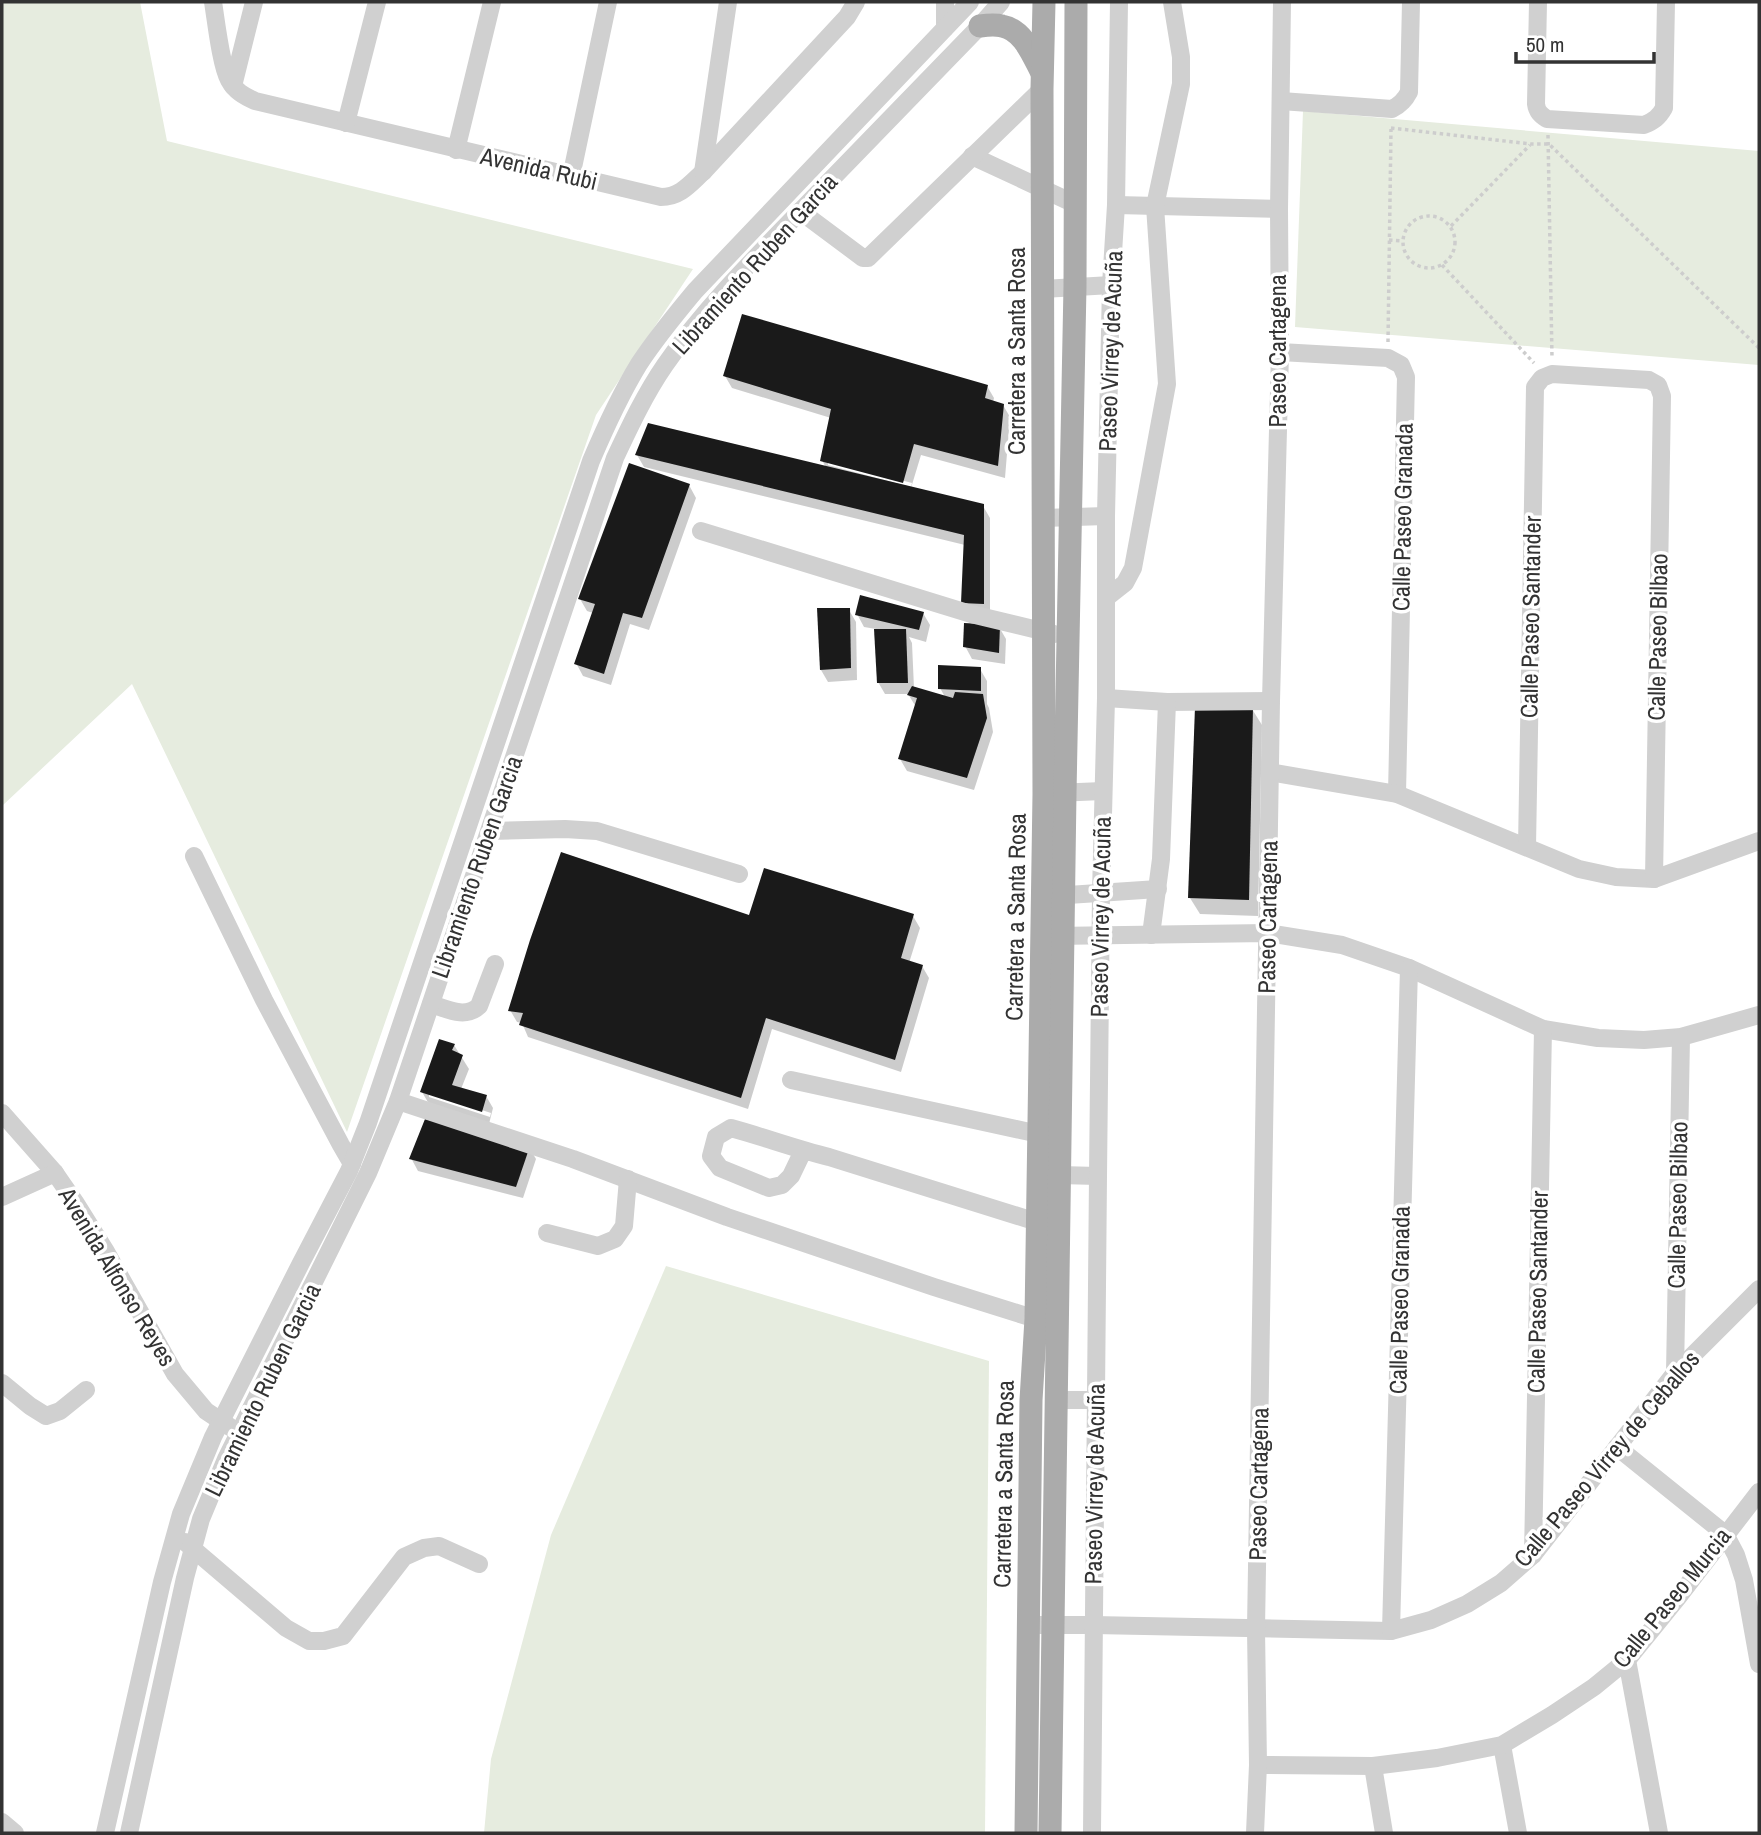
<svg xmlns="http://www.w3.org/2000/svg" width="1761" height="1835" font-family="'Archivo Narrow',sans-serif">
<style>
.green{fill:#e6ecdf}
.shadow{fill:#0003;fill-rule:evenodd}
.building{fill:#1a1a1a}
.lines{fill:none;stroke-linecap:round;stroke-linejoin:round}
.path{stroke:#cdcdcd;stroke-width:3.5;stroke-dasharray:3.5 3.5;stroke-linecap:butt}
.minor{stroke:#d0d0d0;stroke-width:18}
.major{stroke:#ababab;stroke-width:23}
.labels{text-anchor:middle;stroke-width:7;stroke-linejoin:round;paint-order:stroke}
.street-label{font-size:24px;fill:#333;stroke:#fff}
</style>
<rect width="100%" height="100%" fill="#fff"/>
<g class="green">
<polygon points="2,2 140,2 167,141 693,269 596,415 347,1132 132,684 2,806"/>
<polygon points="1303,111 1759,151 1759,365 1295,327"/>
<polygon points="666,1266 989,1361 985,1833 484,1833 491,1759 551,1535"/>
</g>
<g class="shadow">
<path d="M725 376 987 386 994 398 993 402 1003 405 1010 417 1005 478 921 455 911 488 983 506 990 518V615L963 602 965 545 644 467 637 455 826 468 822 460 831 418 732 388ZM828 461 912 483 911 487 828 465Z"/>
<polygon points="689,485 696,498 649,630 630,624 611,685 583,676 576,663 593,613 587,611 580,599"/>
<polygon points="849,610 856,622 857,680 828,682 821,670"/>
<polygon points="923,613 930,625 926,642 909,637 912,643 914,688 945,697 940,688 980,669 987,681 987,704 989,708 993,732 974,790 907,771 900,759 916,707 908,694 885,694 878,682 876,629 864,627 857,614"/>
<polygon points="999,627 1006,639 1005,664 972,659 965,646"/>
<polygon points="1252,709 1262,725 1258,916 1200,914 1190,898"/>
<polygon points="913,916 920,928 909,963 922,966 929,978 901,1072 772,1029 748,1109 528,1037 522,1023 517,1022 510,1010 751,917"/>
<path d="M454 1045 469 1069 461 1089 486 1096 493 1108 489 1124 429 1104 422 1092ZM429 1093 491 1113 490 1117 429 1097Z"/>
<polygon points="529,1147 536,1159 523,1198 418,1171 411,1158"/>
</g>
<g class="building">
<polygon points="742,314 988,385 985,398 1004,404 998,466 914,444 903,483 820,461 831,409 723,376"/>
<polygon points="648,423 984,504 984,604 961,603 964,535 635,455"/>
<polygon points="629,463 690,484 642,618 623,613 604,674 574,664 595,604 578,599"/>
<polygon points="860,595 924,612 919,630 855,615"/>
<polygon points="817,608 850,608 851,668 820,670"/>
<polygon points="964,623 1000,625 999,653 963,647"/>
<polygon points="874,629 906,629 908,683 877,683"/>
<polygon points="938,665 981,667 981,691 938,689"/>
<polygon points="912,686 953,698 955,692 983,694 987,718 967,778 898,759 917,698 907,695"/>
<polygon points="1195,707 1253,707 1249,900 1188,898"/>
<polygon points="561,852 749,915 764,868 914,914 901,958 923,965 895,1060 766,1018 741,1098 519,1025 523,1013 508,1011 530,940"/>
<polygon points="439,1039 455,1044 452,1050 463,1055 452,1085 487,1095 482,1112 420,1092"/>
<polygon points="425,1119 530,1146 516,1187 409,1159"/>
</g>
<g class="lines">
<g class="path">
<polyline points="1391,128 1531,144 1549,144 1759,348"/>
<polyline points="1548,135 1552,358"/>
<circle cx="1429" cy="242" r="26"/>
<polyline points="1451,226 1530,145"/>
<polyline points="1389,240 1402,241"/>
<polyline points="1442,265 1534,363"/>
<polyline points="1388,342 1391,129"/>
</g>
<g class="minor">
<path d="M213 2C216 20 221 66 229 80 235 91 244 96 255 101L661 197C680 197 690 184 703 172L847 17 856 2"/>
<polyline points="945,2 945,28"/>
<path d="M1538 2 1536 104C1537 112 1541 115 1547 119L1644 125C1654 121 1659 117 1664 108L1666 2"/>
<polyline points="233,86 254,2"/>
<path d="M1281 101 1392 109C1400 105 1405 100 1409 92L1411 2"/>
<polyline points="346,123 377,2"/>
<polyline points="456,150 492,2"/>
<polyline points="972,156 1075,204"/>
<polyline points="703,172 728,2"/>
<polyline points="571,177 608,2"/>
<polyline points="1116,205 1279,209"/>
<polyline points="800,211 863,258 868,258 1042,89"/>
<polyline points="1043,289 1111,285"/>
<polyline points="1280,352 1388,358 1401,365 1406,377 1397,794"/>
<polyline points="1043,518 1106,516"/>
<polyline points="701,531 971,614 1054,634"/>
<polyline points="1106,598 1125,583 1133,568 1167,384 1155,206 1181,84 1181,57 1172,2"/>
<polyline points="1106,698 1167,702 1271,701"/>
<polyline points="1270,772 1397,794 1579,869 1616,877 1654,879 1759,841"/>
<polyline points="1055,793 1103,791"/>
<polyline points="490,831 565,829 597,831 739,874"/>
<polyline points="1527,847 1535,387 1542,378 1552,374 1649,380 1658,385 1662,396 1654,879"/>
<polyline points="194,856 264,1000 341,1145 352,1164"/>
<polyline points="1053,896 1158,889"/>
<polyline points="1151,935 1161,859 1167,702"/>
<polyline points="1053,936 1268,933 1342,945 1409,968 1543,1029 1598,1038 1644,1040 1681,1037 1759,1015"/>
<path d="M431 1004C447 1009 465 1019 479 1006L495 964"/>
<polyline points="791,1080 1039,1134"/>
<polyline points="398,1101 573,1159 727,1217 934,1287 1036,1319"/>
<polyline points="2,1113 55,1173 75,1202 105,1250 175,1374 206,1411 230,1427"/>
<path d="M803 1151 791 1176 782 1185 769 1188 720 1168 711 1156 716 1137 731 1128C764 1137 796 1149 829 1157L1037 1222"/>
<polyline points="1059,1175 1098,1176"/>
<polyline points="2,1197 55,1173"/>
<polyline points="547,1233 598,1246 615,1239 624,1226 628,1179"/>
<polyline points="1675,1373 1681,1037"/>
<polyline points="2,1383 30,1406 46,1416 60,1411 86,1390"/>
<polyline points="1056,1400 1097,1400"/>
<polyline points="1617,1447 1725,1534 1736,1555 1744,1580 1759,1664"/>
<polyline points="185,1542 286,1628 309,1641 324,1641 343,1636 404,1557 424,1548 439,1546 479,1564"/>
<polyline points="1533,1555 1543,1029"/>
<polyline points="1027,1625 1093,1625 1391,1631 1431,1620 1467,1604 1501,1583 1533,1555 1675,1373 1759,1289"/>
<polyline points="1391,1631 1409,968"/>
<polyline points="1627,1660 1659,1833"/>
<polyline points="1502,1745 1518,1833"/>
<polyline points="1258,1765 1373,1766 1437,1758 1502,1745 1552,1715 1594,1687 1627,1660 1679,1596 1759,1492"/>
<polyline points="1373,1766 1384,1833"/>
<polyline points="2,1822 15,1833"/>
<path d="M105 1833 162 1582 181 1514 213 1437 301 1263 349 1171 368 1123 591 461C605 428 620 395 639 364 656 338 675 315 695 291L970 2"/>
<path d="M129 1833 185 1578 201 1519 226 1459 368 1173 398 1101 615 458C630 426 645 394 665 365 708 303 765 248 817 194 871 138 926 82 980 26L1001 2"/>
<polyline points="1092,1833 1098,1176 1101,893 1106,698 1106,516 1111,285 1116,205 1119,2"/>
<polyline points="1255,1833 1258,1765 1256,1629 1271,701 1280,352 1279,209 1282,2"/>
</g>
<g class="major">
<path d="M980 26C987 25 995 24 1002 26 1023 30 1032 54 1041 71"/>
<polyline points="1026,1833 1031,1400 1036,1319 1044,794 1042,89 1044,2"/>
<polyline points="1050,1833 1065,793 1075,286 1076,2"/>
</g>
</g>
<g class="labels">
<g class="street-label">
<text transform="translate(539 169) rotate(13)" y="8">Avenida Rubi</text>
<text transform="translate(755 264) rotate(-48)" y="8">Libramiento Ruben Garcia</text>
<text transform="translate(1017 351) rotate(-90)" y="8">Carretera a Santa Rosa</text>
<text transform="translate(1111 351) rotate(-88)" y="8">Paseo Virrey de Acuña</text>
<text transform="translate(1278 351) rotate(-90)" y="8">Paseo Cartagena</text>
<text transform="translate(1403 517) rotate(-89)" y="8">Calle Paseo Granada</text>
<text transform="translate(1531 617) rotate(-89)" y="8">Calle Paseo Santander</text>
<text transform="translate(1658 637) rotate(-89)" y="8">Calle Paseo Bilbao</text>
<text transform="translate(477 867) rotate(-71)" y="8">Libramiento Ruben Garcia</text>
<text transform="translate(1016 917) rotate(-89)" y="8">Carretera a Santa Rosa</text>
<text transform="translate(1101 917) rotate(-89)" y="8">Paseo Virrey de Acuña</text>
<text transform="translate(1268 917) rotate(-89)" y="8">Paseo Cartagena</text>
<text transform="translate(1678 1205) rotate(-89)" y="8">Calle Paseo Bilbao</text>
<text transform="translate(117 1277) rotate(59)" y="8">Avenida Alfonso Reyes</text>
<text transform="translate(1538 1292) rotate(-89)" y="8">Calle Paseo Santander</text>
<text transform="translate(1400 1300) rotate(-89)" y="8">Calle Paseo Granada</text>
<text transform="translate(263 1390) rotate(-64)" y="8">Libramiento Ruben Garcia</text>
<text transform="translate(1607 1459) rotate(-50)" y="8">Calle Paseo Virrey de Ceballos</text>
<text transform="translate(1004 1484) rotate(-89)" y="8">Carretera a Santa Rosa</text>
<text transform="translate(1095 1484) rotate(-89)" y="8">Paseo Virrey de Acuña</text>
<text transform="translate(1259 1484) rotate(-89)" y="8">Paseo Cartagena</text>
<text transform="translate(1672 1598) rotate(-51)" y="8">Calle Paseo Murcia</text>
</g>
</g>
<rect width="1761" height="1835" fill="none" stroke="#333333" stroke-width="7"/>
<path d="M1516 52v10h138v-10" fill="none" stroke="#333333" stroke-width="3.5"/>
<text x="1526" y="52" font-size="21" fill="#333333" stroke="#ffffff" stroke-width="5" paint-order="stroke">50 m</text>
</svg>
